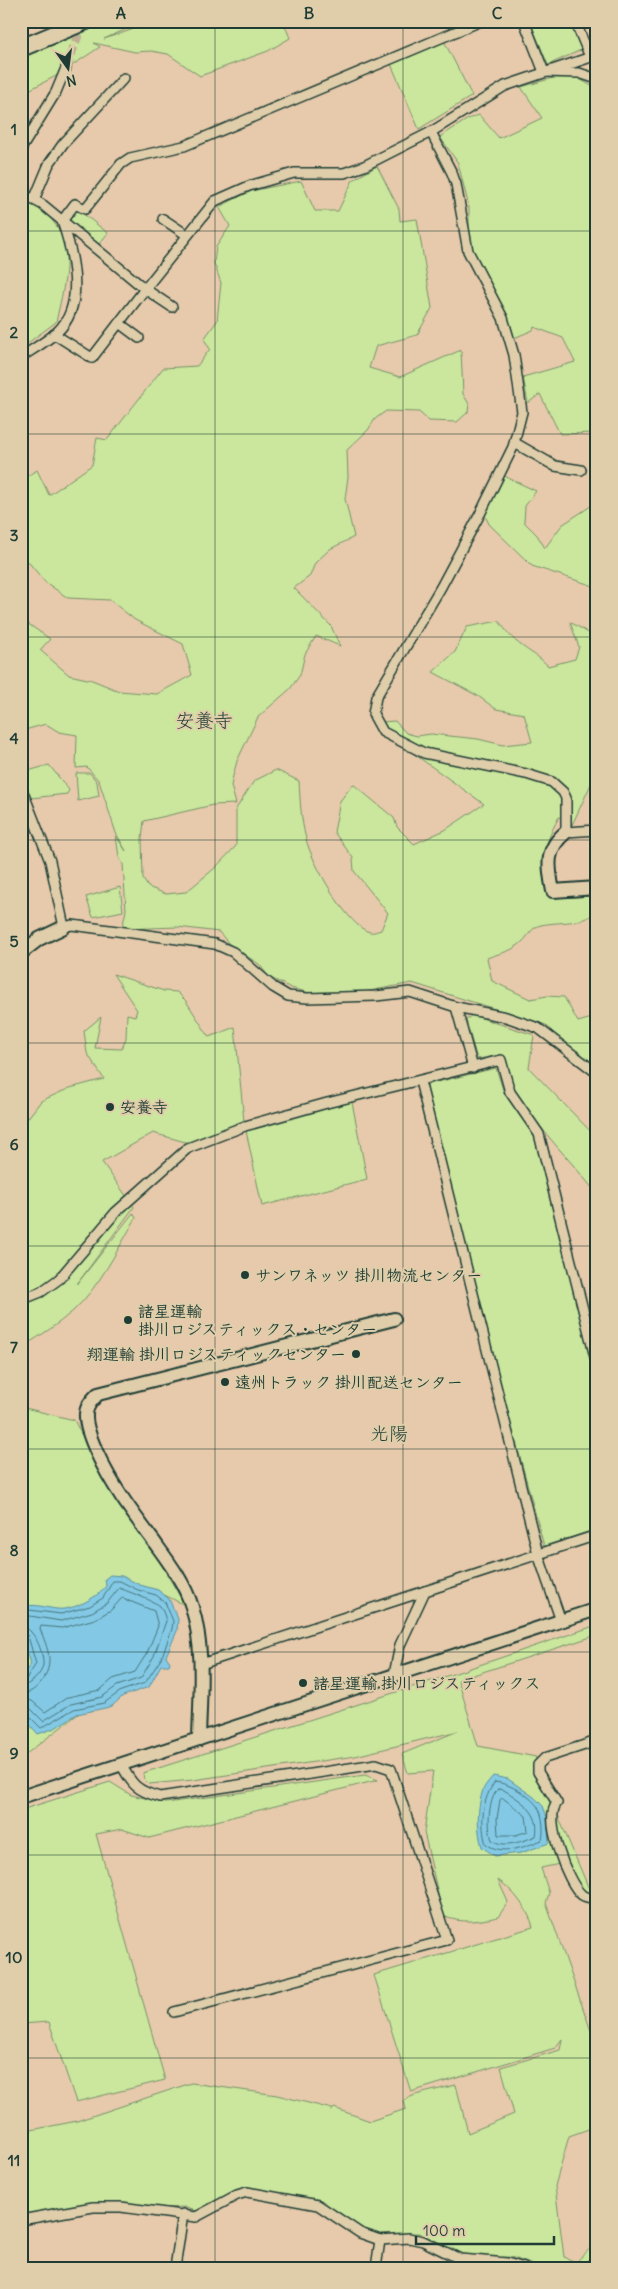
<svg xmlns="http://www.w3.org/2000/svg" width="618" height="2289" font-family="Delius,'Klee One',sans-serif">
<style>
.green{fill:#cbe69d;stroke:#759268}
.water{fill:#83c9e5;stroke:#5b919e}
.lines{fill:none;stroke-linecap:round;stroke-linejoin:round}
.shore{stroke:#47757b;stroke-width:1}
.street-tunnel{stroke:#bfae93;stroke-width:9;stroke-dasharray:9 4.5;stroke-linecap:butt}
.street-casing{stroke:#1f3d34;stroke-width:12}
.secondary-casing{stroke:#1f3d34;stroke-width:16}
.highway-casing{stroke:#1f3d34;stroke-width:20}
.street{stroke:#e0ceab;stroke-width:9}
.secondary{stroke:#e0ceab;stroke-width:12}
.highway{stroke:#e0ceab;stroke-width:16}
.grid{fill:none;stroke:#1f3d34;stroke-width:1;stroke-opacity:0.55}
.poi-dot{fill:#1f3d34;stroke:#e0ceab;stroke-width:2}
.labels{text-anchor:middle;stroke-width:4;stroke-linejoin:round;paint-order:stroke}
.poi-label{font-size:16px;font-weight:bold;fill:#1f3d34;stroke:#e0ceab;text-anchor:start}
.quarter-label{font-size:19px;fill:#1f3d34;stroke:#e0ceab}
.neatline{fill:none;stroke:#1f3d34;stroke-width:2}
.grid-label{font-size:16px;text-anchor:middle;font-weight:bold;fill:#1f3d34}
</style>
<rect width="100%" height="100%" fill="#e7caab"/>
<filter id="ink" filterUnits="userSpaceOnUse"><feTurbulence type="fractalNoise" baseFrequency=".02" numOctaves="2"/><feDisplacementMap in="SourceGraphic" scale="10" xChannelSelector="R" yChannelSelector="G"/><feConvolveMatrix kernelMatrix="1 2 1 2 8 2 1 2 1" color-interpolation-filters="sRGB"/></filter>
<g filter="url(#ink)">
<g class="green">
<polygon points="95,21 144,21 104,39 131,30 148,21 283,21 290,38 268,51 200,76 168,54 151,51 135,52 94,43 100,47 56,76 21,94 21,55"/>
<polygon points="530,21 556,21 557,23 573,21 583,49 548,65"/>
<polygon points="444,41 472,96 419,129 391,64"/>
<polygon points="574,76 597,89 597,433 560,434 540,394 528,403 523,377 575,362 563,338 534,327 533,330 514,338 507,314 469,244 469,207 458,163 440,137 468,119 479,115 499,138 542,118 521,87 553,78"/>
<path d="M377 166 399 209 400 221 417 219 432 308 417 335 376 346 369 368 400 377 461 350 463 394 469 404 468 412 457 422 429 421 419 412 386 411 375 419 368 430 347 450 348 477 345 499 354 537 330 549 315 563 310 576 294 588 331 626 340 646 316 636 305 654 300 675 290 689 258 717 237 761 233 776 231 786 236 804 213 805 144 821 142 838 143 879 148 887 166 894 186 892 215 868 236 846V809L254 781 276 770 299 781C300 801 301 820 306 839 311 861 348 928 370 932 374 933 377 931 381 930L388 913 354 871 353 858 334 832 340 801 353 784 394 818 397 827 414 844 445 830 484 804 400 744 381 722 395 721 406 733 417 736 431 734 478 739 503 745 532 742 524 714 496 709 478 696 433 672 455 652 467 627 499 621C506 631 512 639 522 646 531 653 540 657 548 666L575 659 579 647 570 622 597 638V771L572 825 559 817C539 853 545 860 549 898L597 896V912C580 925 561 921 541 925 531 927 529 936 522 942 512 952 499 953 487 958L492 981 530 999 547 996 564 997 578 1022 592 1018 597 1013V1073L575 1057 546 1025 412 983 358 993 314 994 291 988 269 977 259 964 231 946 219 932 178 927 122 929 126 910 123 864 119 857 116 836 126 851 116 833 99 781 87 767 76 768 77 735 59 732 46 724 21 731V619L50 639 40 650 69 675 92 680 119 691 157 694 192 675 183 644 135 620 110 600 68 598 45 582 21 553V480L37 470 49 495 92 465 97 438 107 440 163 368 197 366 210 349 204 339 217 321 221 283 214 263 216 247 230 226 219 207 251 191 301 181 315 211H338L353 180Z"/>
<path d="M21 198C81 227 68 268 56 322L21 348Z"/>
<polygon points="77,209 108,233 99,244 67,220"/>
<polygon points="502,475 536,491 525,506 524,522 537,535 545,548 562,525 597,502 597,587 532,566 489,524 485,515"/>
<polygon points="49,765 69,790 67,794 31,798 21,778 21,773"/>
<polygon points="76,773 90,773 97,782 99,796 78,801"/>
<polygon points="120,887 123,911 93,917 86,897"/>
<path d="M113 974 164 991 177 992 186 1001 209 1037 235 1027 244 1122 189 1143 153 1133 102 1162 134 1207 77 1284 133 1213 136 1218C117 1250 100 1286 73 1311 58 1324 42 1335 25 1345L21 1403V1127L41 1101 70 1088 104 1079 87 1053 84 1031 101 1017 95 1048 122 1049 126 1038 127 1014 135 1016 137 1010Z"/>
<path d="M472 1015 534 1035 529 1068 597 1138V1194C570 1159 538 1129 515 1091 509 1081 507 1067 503 1055L477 1059 466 1020Z"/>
<polygon points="496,1068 504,1093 538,1138 597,1386 597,1529 544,1546 444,1175 425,1088 429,1084"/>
<polygon points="351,1097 367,1179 262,1206 245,1126"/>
<polygon points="21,1407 74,1420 108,1486 155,1554 185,1605 152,1589 100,1697 21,1758"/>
<path d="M597 1625V1635L458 1680 478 1746 536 1757 533 1770 553 1804 589 1889 588 1898 564 1863 541 1868 549 1893 546 1903 597 2048V2126L569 2136 555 2186 564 2257 576 2262 597 2242V2256L584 2268H541L511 2257 489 2258 463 2255 441 2248 420 2233 378 2234 362 2232 326 2209 247 2192 201 2213 184 2207 150 2209 114 2207 21 2219V2132L77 2121 191 2083 277 2095 332 2109 331 2112 334 2108 370 2121 406 2109 404 2100 415 2095 456 2085 468 2133 514 2114 501 2067 560 2050 562 2039 555 2048 411 2092 374 1975 533 1927C529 1911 513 1889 498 1880L508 1902 498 1917C479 1921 461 1924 443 1916L424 1832 433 1771 408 1773 402 1754 458 1731 355 1756 193 1780 149 1784 144 1779 143 1773 456 1673Z"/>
<polygon points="365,1775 378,1780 149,1838 122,1829 96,1834 165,2080 76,2102 49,2022 21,2024 21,1810 110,1782 131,1795 166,1803"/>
</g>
<g class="water">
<path d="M110 1575 122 1576 140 1585 158 1590 169 1599 178 1619 177 1631 166 1656 170 1662 169 1665H161L149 1687 123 1696 112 1706 105 1708 77 1714 55 1728 38 1734 21 1715V1677L31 1664 21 1630 22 1608C31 1602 46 1608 57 1609 72 1611 97 1598 106 1586L105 1579Z"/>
<path d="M493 1776 508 1779 534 1797 543 1806 547 1817 549 1843 521 1853 495 1856 482 1847C477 1830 477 1810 482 1793 483 1787 489 1781 493 1776Z"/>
</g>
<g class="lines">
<g class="shore">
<polyline points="21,1612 29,1610 61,1614 90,1606 103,1598 113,1581 120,1581 138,1590 156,1595 165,1602 173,1621 172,1629 161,1659 145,1683 121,1691 104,1703 74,1709 41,1728 27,1714 21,1712"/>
<path d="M21 1618 30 1616 61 1621 92 1612 107 1603 119 1588C127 1591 156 1602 160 1606 163 1610 165 1617 166 1621L154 1656 141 1678 117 1686 102 1697 71 1704 43 1721 30 1708 21 1706"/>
<path d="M21 1626C34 1627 44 1653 43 1665 42 1674 30 1686 21 1686"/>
<polyline points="21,1632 28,1636 36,1664 27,1678 21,1680"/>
<path d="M21 1694C30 1693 35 1690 41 1682 55 1664 48 1649 40 1629L41 1626 62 1628 95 1619 111 1610 122 1598 154 1611 158 1626 147 1653 135 1672 113 1679 100 1690 68 1697 45 1712 32 1701 21 1698"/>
<path d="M495 1782C509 1783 532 1796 539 1809 543 1817 544 1832 542 1840 524 1847 503 1856 486 1844 480 1825 482 1798 495 1782Z"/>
<path d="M498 1789 504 1790C521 1801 541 1812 536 1836 523 1841 504 1849 492 1840 487 1826 488 1800 498 1789Z"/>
<polygon points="503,1798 526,1816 528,1831 516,1835 498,1835 497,1819 500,1800"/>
</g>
<polyline class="street-tunnel" points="66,68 83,22"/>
<defs>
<g id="street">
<polyline points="524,21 544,72 579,73 597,79"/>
<polyline points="575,21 590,57"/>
<polyline points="431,132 452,173 456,184 468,251 503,318 514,355 522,412 513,447 480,514 441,587 376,697 373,714 383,732 424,753 526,774 552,782 563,792 566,798 566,832 597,830"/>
<polyline points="21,149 56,92 66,68"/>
<polyline points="21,193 43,205 145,289 215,201 249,186 294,173 344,173 364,166 431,132 505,86 597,55"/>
<polyline points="34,200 49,164 63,144 124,78"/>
<polyline points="163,219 187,235"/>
<polyline points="119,323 139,338"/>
<polyline points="54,334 92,358 145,289 172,307"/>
<path d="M21 357C33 349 46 342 57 332 86 306 73 253 62 221L75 204 85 209 121 164 130 158 184 146 481 21"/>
<polyline points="515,443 555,466 581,470"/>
<polyline points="21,787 50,861 64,927 72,925 215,944 233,952 273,987 288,996 307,998 376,996 410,992 456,1007 506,1017 538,1028 597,1073"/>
<polyline points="456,1007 473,1068"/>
<polyline points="420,1081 538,1554 561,1621"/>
<polyline points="21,1300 41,1292 59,1279 116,1212 188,1148 245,1126 327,1103 501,1060 510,1092 539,1134 597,1365"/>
<polyline points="201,1664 597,1535"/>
<polyline points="394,1675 400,1645 425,1591"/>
<path d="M597 1741 545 1758 538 1765V1772L557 1803C543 1818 567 1883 582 1895 586 1898 591 1898 597 1899"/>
<path d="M121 1764C132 1785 137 1791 160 1797L376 1764 391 1769 447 1940 174 2012"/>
<polyline points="21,2220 93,2207 121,2207 196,2217 237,2195 247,2192 318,2205 360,2233 380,2240 409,2238 423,2241 460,2259 507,2263 524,2268"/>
<polyline points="175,2268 183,2214"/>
<polyline points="376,2268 380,2240"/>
</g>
<g id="secondary">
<path d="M566 832C545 849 548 866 553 891L597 888"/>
<polyline points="21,953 39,939 64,927"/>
<path d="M199 1739C200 1695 205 1650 192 1607 184 1581 167 1560 152 1539 131 1511 111 1484 97 1453 92 1442 86 1428 86 1417 85 1407 92 1400 98 1394L394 1319"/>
<polyline points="21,1797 597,1609"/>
<polyline points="591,2268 597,2262"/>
</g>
<polyline id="highway" points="21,48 86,21"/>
</defs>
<use href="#street" class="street-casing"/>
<use href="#secondary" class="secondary-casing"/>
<use href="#highway" class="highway-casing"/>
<use href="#street" class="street"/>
<use href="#secondary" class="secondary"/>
<use href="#highway" class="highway"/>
</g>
</g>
<path class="grid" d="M215 21V2268M403 21V2268M21 231H597M21 434H597M21 637H597M21 840H597M21 1043H597M21 1246H597M21 1449H597M21 1652H597M21 1855H597M21 2058H597"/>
<g class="poi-dot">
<circle cx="110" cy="1107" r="5"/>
<circle cx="245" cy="1275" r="5"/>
<circle cx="128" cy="1320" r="5"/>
<circle cx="356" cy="1354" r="5"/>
<circle cx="225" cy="1382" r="5"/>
<circle cx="303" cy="1683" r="5"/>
</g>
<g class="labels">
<g class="poi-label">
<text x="120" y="1113">安養寺</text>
<text x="255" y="1281">サンワネッツ 掛川物流センター</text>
<text x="138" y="1317">諸星運輸<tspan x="138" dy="18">掛川ロジスティックス・センター</tspan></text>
<text x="346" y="1360" text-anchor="end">翔運輸 掛川ロジスティックセンター</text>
<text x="235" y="1388">遠州トラック 掛川配送センター</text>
<text x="313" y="1689">諸星運輸 掛川ロジスティックス</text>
</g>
<g class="quarter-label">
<text x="204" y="727">安養寺</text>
<text x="389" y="1440">光陽</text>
</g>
</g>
<rect width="618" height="2289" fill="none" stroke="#e0ceab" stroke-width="55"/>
<g transform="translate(68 68) rotate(166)" stroke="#e0ceab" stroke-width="4" paint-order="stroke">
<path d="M0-4L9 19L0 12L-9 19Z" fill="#1f3d34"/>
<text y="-8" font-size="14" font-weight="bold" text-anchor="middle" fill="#1f3d34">N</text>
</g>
<path d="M416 2236v8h138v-8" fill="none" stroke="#1f3d34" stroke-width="2.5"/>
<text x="423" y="2236" font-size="15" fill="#1f3d34" stroke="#e0ceab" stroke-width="4" paint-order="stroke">100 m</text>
<rect x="28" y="28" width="562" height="2234" class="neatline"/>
<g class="grid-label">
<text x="121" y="19">A</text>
<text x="309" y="19">B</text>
<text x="497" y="19">C</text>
<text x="14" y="135">1</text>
<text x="14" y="338">2</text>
<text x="14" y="541">3</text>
<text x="14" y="744">4</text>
<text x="14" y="947">5</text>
<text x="14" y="1150">6</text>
<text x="14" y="1353">7</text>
<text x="14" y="1556">8</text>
<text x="14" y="1759">9</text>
<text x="14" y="1963">10</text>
<text x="14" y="2166">11</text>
</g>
</svg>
